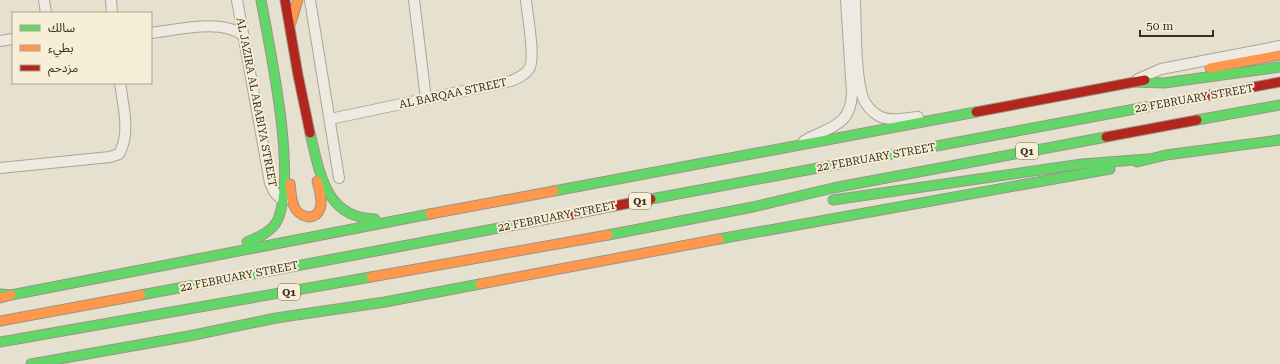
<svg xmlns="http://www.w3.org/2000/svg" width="1280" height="364" font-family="'Roboto Serif','Noto Sans Arabic',serif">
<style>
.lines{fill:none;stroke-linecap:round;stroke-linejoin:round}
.street-casing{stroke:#aba598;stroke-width:12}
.fast-casing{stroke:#9b9488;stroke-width:11}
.slow-casing{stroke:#9b9488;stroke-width:11}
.jam-casing{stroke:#9b9488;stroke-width:11}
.street{stroke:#eeeae1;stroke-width:10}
.fast{stroke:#63d668;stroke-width:9}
.slow{stroke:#ff974d;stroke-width:9}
.jam{stroke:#b3261e;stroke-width:9}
.labels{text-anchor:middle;stroke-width:4;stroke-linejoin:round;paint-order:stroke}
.shield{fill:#f6eed6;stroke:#736756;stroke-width:1}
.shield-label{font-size:10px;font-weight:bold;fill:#3b2d1f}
.street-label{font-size:11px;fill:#3b2d1f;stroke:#f6eed6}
</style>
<rect width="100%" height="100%" fill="#e6e0cf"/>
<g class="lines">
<defs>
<g id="street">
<polyline points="44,0 46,13"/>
<polyline points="111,0 112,13"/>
<polyline points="237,0 270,183 275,193 283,201"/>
<polyline points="310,0 339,178"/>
<polyline points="414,0 426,99"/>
<path d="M855 0C856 25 855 75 863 98 866 105 872 112 879 116 890 122 906 118 918 117"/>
<path d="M151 33C178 30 222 18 244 36"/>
<polyline points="0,41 13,39"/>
<polyline points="1138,79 1161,69 1280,46"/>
<path d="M330 119 511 81C518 78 525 75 529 69 536 59 527 13 526 0"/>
<path d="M804 141C827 127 851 128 852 93L846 0"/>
<path d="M0 168 110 157 119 154C131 133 123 106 120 83"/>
</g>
<g id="fast">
<polyline points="1134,82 1164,83 1280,67"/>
<polyline points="1197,120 1280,105"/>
<path d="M310 133C320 173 325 218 375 219"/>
<polyline points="1278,140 1280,140"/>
<polyline points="1137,162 1166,155 1280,140"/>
<polyline points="554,191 976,112"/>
<polyline points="651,199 1189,99"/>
<polyline points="833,200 1082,164 1148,159"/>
<polyline points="608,235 753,207 833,188 1106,137"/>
<polyline points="719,239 1110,169"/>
<path d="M247 242C259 237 273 231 278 219 297 174 270 50 261 0"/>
<polyline points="1,294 11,295 430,214"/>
<polyline points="141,295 547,219"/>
<polyline points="0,342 371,277"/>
<polyline points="31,364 189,336 276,318 385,302 480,284"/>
</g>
<g id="slow">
<polyline points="291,23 298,0"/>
<polyline points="1210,68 1280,55"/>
<path d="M290 184C291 191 291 199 294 206 298 216 314 223 320 209 323 200 319 189 317 181"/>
<polyline points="430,214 554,191"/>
<polyline points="371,277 608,235"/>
<polyline points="480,284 719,239"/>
<polyline points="0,298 11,295"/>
<polyline points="0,321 141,295"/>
</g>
<g id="jam">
<polyline points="285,0 298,75 310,133"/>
<polyline points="1189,99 1280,82"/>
<polyline points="976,112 1145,80"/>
<polyline points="1106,137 1197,120"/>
<polyline points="547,219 651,199"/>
</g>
</defs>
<use href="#street" class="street-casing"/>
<use href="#fast" class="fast-casing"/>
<use href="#slow" class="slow-casing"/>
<use href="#jam" class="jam-casing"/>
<use href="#street" class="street"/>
<use href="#fast" class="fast"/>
<use href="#slow" class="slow"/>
<use href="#jam" class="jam"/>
</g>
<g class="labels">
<g class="shield">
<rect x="1016" y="143" width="22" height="16" rx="3"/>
<rect x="629" y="193" width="22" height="16" rx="3"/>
<rect x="278" y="284" width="22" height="16" rx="3"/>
</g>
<g class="shield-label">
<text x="1027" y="155">Q1</text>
<text x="640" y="205">Q1</text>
<text x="289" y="296">Q1</text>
</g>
<g class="street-label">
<text transform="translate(453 93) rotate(-12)" y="4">AL BARQAA STREET</text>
<text transform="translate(1194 98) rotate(-10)" y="4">22 FEBRUARY STREET</text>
<text transform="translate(257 102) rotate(79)" y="4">AL JAZIRA AL ARABIYA STREET</text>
<text transform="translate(876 157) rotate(-10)" y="4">22 FEBRUARY STREET</text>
<text transform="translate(557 216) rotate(-11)" y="4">22 FEBRUARY STREET</text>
<text transform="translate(239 276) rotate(-11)" y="4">22 FEBRUARY STREET</text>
</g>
</g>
<rect x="12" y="12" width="140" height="72" fill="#f6eed6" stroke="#aba18d"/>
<rect x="20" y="25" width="20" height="6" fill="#63d668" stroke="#aba18d"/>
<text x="48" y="32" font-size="12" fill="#3b2d1f">سالك</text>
<rect x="20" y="45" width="20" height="6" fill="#ff974d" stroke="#aba18d"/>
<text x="48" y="52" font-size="12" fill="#3b2d1f">بطيء</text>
<rect x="20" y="65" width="20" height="6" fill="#b3261e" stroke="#aba18d"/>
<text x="48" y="72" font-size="12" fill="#3b2d1f">مزدحم</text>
<path d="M1140 30v6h73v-6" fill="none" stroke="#3b2d1f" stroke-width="2"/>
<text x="1146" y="30" font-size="12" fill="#3b2d1f" stroke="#f6eed6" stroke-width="3" paint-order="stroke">50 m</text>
</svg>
